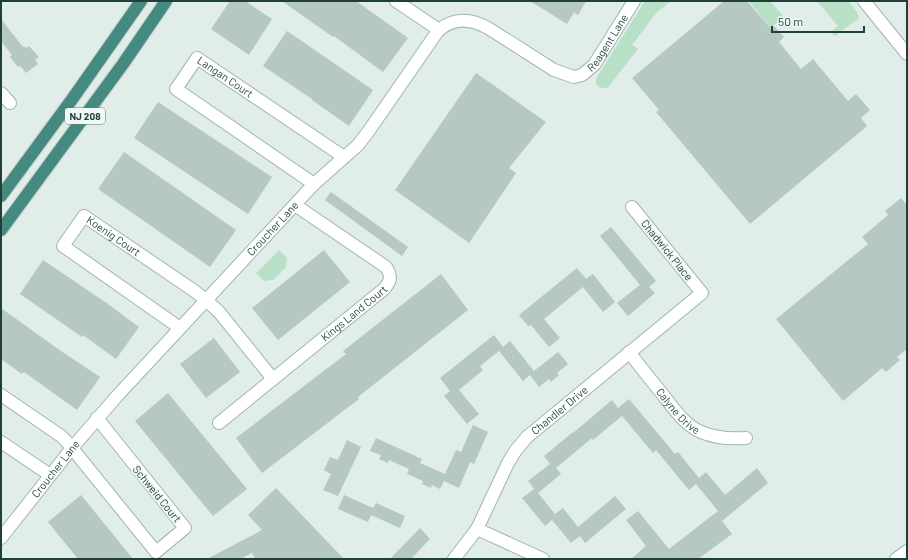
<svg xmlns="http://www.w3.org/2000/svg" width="908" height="560" font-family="Barlow,sans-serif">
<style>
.green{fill:#b7e0c6}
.building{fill:#b5c8c2}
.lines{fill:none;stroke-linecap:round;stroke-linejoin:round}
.minor-casing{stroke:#a2b5b0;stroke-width:14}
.trunk-casing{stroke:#c0c9c8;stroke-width:14}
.minor{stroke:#fff;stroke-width:12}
.trunk{stroke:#448a80;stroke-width:12}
.labels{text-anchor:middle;stroke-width:3.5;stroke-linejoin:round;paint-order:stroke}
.shield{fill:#f1f9f6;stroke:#5e7772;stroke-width:1}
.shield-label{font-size:10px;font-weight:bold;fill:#1f3f39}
.street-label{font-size:11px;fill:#1f3f39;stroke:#f1f9f6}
</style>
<rect width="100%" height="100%" fill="#e0ede8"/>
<g class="green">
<path d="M645 1H671L657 12 632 45 638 49 608 87C603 89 600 89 596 84V82L597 77Z"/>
<polygon points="749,1 770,1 784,17 770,28"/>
<polygon points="817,1 848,1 857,12 859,18 835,36 833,35 832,31 838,26"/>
<polygon points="279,250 287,258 286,267 273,280 264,281 256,273"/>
</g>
<g class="building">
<polygon points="230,1 245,1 272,19 249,55 211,29"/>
<polygon points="282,1 356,1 408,38 383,72 334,36 333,37"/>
<polygon points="530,1 586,1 578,15 574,12 567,24"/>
<polygon points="724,1 747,1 771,29 774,26 784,37 779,42 801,69 813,59 848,101 856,94 870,110 861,118 867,126 750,224 656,112 659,110 632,78"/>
<polygon points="1,19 23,47 24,46 26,48 29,46 39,57 35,60 38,64 26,73 20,66 18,67 10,57 12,55 1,41"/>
<polygon points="287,31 373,90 349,126 312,100 312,99 263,66"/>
<polygon points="476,73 546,122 509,168 516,173 469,243 395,190"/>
<polygon points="158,102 272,177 248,214 134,138"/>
<polygon points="124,152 236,230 210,267 98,189"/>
<polygon points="331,192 408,247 402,256 325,200"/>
<polygon points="901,198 907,205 907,349 897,357 900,360 886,372 882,368 843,401 776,319 868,244 862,237 888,215 885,211"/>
<polygon points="611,227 656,281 649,287 655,293 628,316 617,303 640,285 600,236"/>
<polygon points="324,250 350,282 278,340 252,308"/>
<polygon points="43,260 108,304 139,327 116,359 83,335 82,337 20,294"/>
<polygon points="577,268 586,279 593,274 615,302 603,312 583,287 544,319 560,338 549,347 531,325 528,326 519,315"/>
<polygon points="441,274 468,310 358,397 359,399 262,473 236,438 346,354 343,351"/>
<polygon points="1,308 58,349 100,377 77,410 24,372 22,374 1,359"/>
<polygon points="494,335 503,347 510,341 534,371 558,352 568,364 557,373 559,375 551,382 549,379 539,387 530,375 523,381 499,351 480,366 483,370 459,390 479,414 467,424 444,396 450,391 440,378"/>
<polygon points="214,338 240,372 206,398 180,364"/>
<polygon points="168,393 247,489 213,516 135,421"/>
<polygon points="629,399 675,454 678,452 699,478 706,472 725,495 757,468 768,483 722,521 732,534 698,559 631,559 646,546 626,520 638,511 669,549 718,511 696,484 689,490 656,450 653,453 622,416 593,440 592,438 556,468 561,474 538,493 555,514 563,508 578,527 615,496 626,509 585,543 580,536 571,543 552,520 545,526 522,498 534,489 528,481 550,464 544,456 573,432 573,433 612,400 618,408"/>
<polygon points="473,425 488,432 474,464 470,462 459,488 444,481 440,489 432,485 431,488 422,484 423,481 407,474 409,469 389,460 388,463 379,459 381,455 370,451 376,438 422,459 420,463 445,474 456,450 461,452"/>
<polygon points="347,440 361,447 338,496 323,490 331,474 324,470 330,457 338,460"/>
<polygon points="276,488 344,559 255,559 252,553 240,559 207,559 262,530 248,515"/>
<polygon points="81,495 133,559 78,559 48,522"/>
<polygon points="344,495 373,508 376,503 405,516 400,528 371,515 368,522 338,509"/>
<polygon points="420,528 430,539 411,559 390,559"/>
</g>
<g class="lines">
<defs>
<g id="minor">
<polyline points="396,1 439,30"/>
<polyline points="864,1 907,54"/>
<polyline points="1,93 10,103"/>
<path id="s1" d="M314 184 176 89 197 58 344 157"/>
<path id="s2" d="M180 328 63 246 84 216 193 290 206 300 219 312 273 379"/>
<path id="s3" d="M629 352C639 365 649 378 660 391 672 406 683 424 701 432 715 438 731 439 746 438"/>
<polyline points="1,395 61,436 67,442 156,552 185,528 97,418"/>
<path id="s4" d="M219 423 384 289C391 281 392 276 386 267L295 205"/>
<polyline points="1,442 50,475"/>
<polyline points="477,529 543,559"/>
<path id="s5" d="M1 538 72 448 118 395 314 184 358 145 368 132 431 41C434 37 436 33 439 30 454 17 472 19 488 28L554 70 574 77 582 75 594 65 634 1"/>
<path id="s6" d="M454 559 477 529 485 512 508 463 516 450 527 437 702 293 632 207"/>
<polyline points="896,559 907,551"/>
</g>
<g id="trunk">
<polyline points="1,196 73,98 141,1"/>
<polyline points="1,230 123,64 166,1"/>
</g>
</defs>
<use href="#minor" class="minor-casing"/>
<use href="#trunk" class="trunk-casing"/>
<use href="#minor" class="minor"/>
<use href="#trunk" class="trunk"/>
</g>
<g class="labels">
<rect class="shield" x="65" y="108" width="40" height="16" rx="3"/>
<g class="shield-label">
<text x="85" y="120">NJ 208</text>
</g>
<g class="street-label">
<text dy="4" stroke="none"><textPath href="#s5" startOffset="874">Reagent Lane</textPath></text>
<text dy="4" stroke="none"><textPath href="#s1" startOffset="239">Langan Court</textPath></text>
<text dy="4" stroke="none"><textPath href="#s5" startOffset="412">Croucher Lane</textPath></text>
<text dy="4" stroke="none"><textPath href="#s2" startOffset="215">Koenig Court</textPath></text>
<text transform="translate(667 250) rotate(51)" y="4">Chadwick Place</text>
<text dy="4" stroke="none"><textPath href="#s4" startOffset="174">Kings Land Court</textPath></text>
<text dy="4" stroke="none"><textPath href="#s3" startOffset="77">Calyne Drive</textPath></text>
<text dy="4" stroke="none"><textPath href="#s6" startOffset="185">Chandler Drive</textPath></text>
<text dy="4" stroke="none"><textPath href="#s5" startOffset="88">Croucher Lane</textPath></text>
<text transform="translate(157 494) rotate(51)" y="4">Schweid Court</text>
</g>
</g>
<rect width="908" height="560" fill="none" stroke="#1f3f39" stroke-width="4"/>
<path d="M772 26v6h92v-6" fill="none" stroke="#1f3f39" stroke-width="2"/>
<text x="778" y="26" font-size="12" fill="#1f3f39" stroke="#f1f9f6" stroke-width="3" paint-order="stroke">50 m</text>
</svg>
